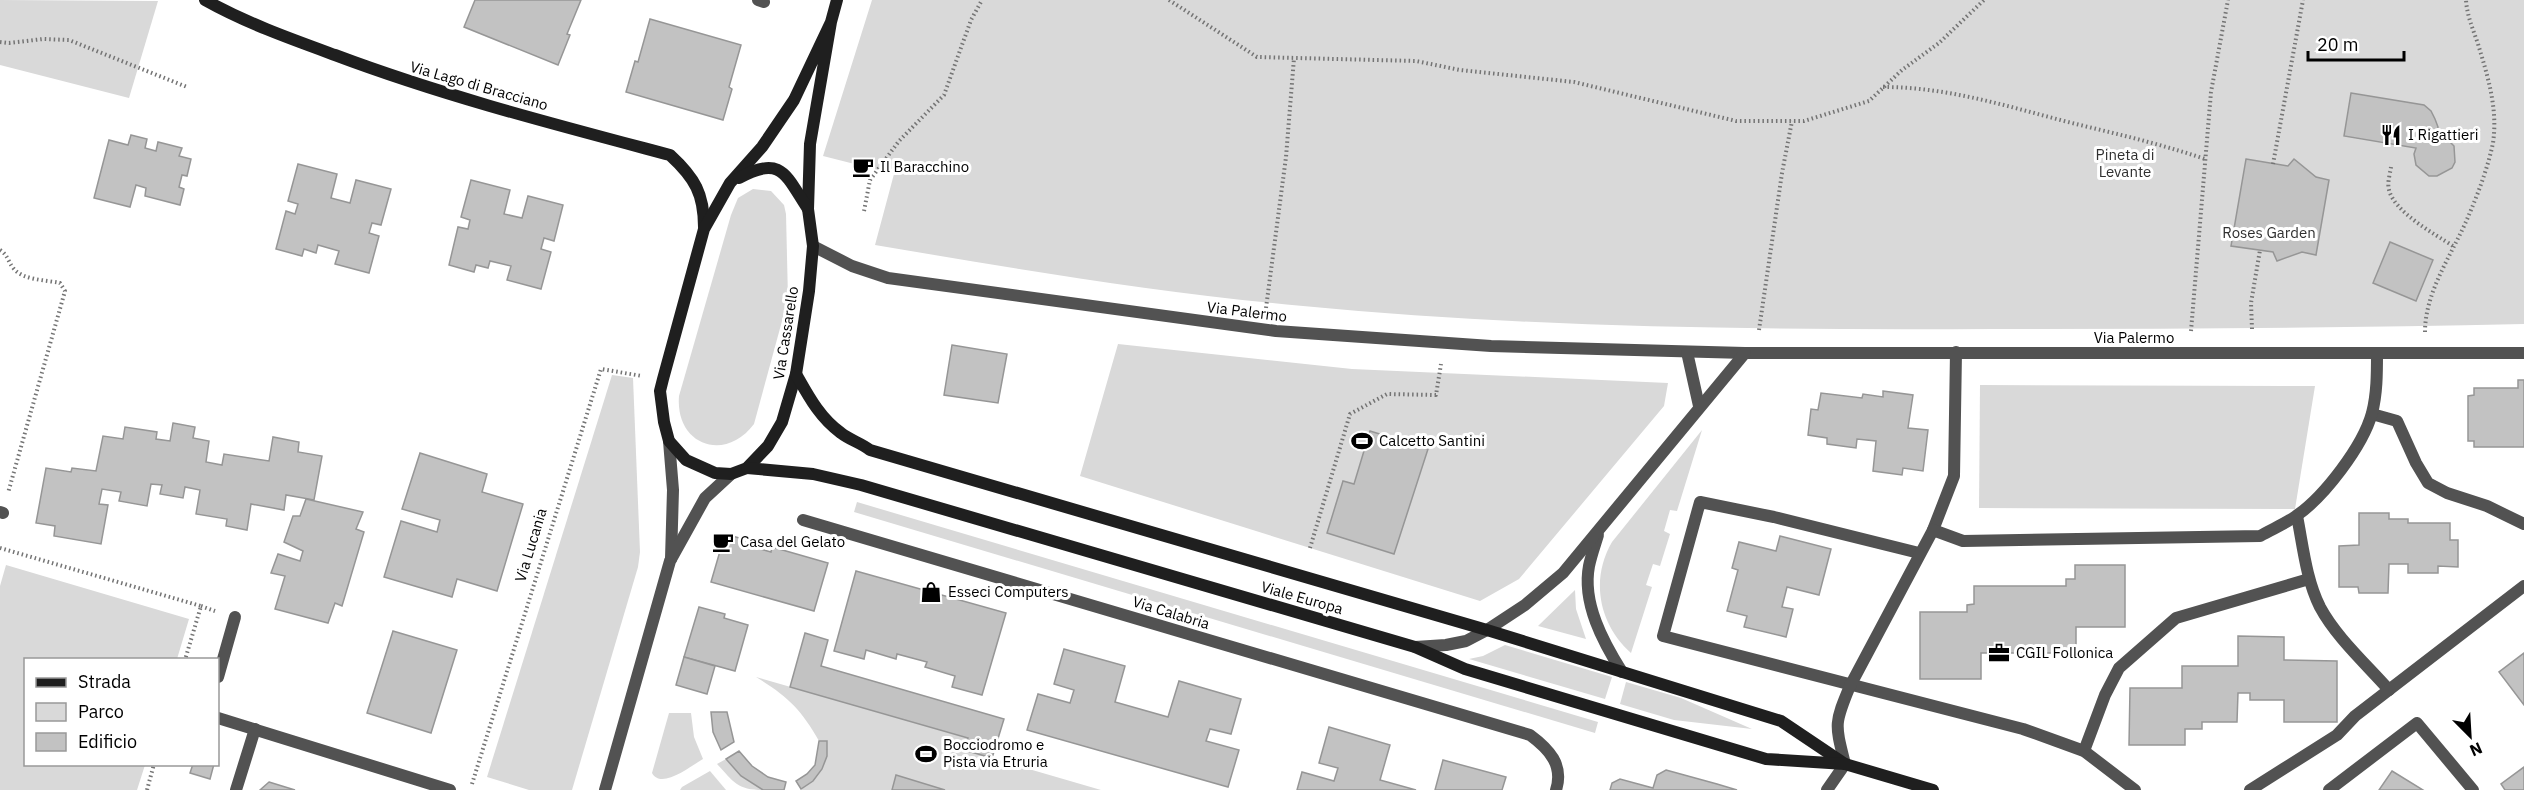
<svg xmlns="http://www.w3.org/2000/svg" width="2524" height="790" font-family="'IBM Plex Sans',sans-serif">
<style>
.green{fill:#d9d9d9}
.building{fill:#c2c2c2;stroke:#969696;stroke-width:1.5}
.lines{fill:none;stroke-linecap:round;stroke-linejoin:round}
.path{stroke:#747474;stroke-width:4;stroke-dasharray:1.5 3;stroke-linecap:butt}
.service{stroke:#525252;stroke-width:12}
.minor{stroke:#525252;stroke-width:12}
.tertiary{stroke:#525252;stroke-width:12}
.secondary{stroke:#1f1f1f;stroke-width:12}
.labels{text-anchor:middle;stroke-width:6;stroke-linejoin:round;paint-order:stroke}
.street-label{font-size:15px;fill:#000;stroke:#fff}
.poi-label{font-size:15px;fill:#000;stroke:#fff;text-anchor:start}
.park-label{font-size:15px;fill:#303030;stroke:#fff}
</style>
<rect width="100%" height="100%" fill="#fff"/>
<g class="green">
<polygon points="0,0 158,1 129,98 0,65"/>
<path d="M872 0H2524V324C2347 328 2169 329 1992 329 1763 330 1531 328 1303 306 1160 293 1017 269 875 245L894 174 823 156Z"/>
<path d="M753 189 771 191 784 205 786 214 788 299 754 424C725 463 675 445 679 396L731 215 738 198Z"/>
<polygon points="1118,344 1352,369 1668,383 1664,406 1519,579 1480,601 1080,476"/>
<polygon points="612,375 633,378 640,552 638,567 572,790 529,790 487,777"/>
<polygon points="1980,385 2315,386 2295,509 1979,508"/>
<path d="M1702 430 1677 511 1670 510 1664 531 1670 534 1660 566 1653 564 1646 585 1652 587 1631 653C1599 624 1590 580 1612 542Z"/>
<polygon points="857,502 1598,722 1595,733 854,512"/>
<polygon points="6,565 189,619 177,659 26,660 26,764 145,765 137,790 0,790 0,586"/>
<polygon points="1575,590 1576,609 1586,639 1538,626"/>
<polygon points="1505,645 1612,677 1605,699 1469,659 1483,656"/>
<path d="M756 677 968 738 964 750 1101 790H801C819 774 827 767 827 741H819C801 709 787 696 756 677Z"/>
<polygon points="1626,682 1681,698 1752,729 1674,720 1620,704"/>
<path d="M669 713H691L694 737 703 759C691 766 661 790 652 773Z"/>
<path d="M726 759 741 776 763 790C737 790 734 782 717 764Z"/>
<polygon points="710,771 726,790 680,790 682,787"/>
</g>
<g class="building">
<polygon points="475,0 581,0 567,34 570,35 558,65 464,27"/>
<polygon points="650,19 741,45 729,87 732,89 723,120 626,92 635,61 638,62"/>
<polygon points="2351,93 2424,105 2431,111 2435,119 2438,127 2436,135 2446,138 2454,146 2455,162 2452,168 2437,176 2429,176 2416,165 2414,154 2416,148 2344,136"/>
<polygon points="131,135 147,139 145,148 156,151 158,142 182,148 179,156 191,159 187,176 182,175 179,187 184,189 180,205 145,196 146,188 136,185 130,207 94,198 109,140 128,145"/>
<polygon points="2246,159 2288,166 2294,159 2316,177 2329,180 2316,255 2302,252 2277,261 2273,252 2231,246"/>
<polygon points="298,164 337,174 331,198 350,203 356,180 391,189 381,225 372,223 369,233 379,236 369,273 335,264 339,251 318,245 316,253 304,249 302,256 276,249 286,211 295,214 298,204 288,201"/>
<polygon points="471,180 510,190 504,214 522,218 528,196 563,205 554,241 544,238 541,249 551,252 541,289 507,280 511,266 490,261 488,268 476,265 474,272 449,265 458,227 468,229 470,220 461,217"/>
<polygon points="2390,242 2433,260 2416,301 2373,283"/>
<polygon points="952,345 1007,354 998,403 944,395"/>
<polygon points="2518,380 2524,380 2524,447 2474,447 2474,441 2468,441 2468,396 2474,395 2474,388 2518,388"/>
<polygon points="1883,391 1913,395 1908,428 1928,430 1923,471 1903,468 1902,475 1873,471 1876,441 1857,439 1856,448 1827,444 1827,438 1808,435 1811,409 1818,410 1821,393 1862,398 1863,394 1883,397"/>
<polygon points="173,423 195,427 193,438 209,441 206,462 222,465 224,454 269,461 273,437 299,442 298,452 322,456 314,500 286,495 284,510 251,504 247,530 226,526 227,519 196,514 200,490 185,487 183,498 160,494 162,485 151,484 147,506 119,501 121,492 102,489 99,504 108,505 101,544 54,536 55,526 36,523 46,468 71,472 72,468 96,471 103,436 123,439 125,427 157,432 156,439 170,441"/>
<polygon points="1370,431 1428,449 1394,554 1327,533 1343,481 1354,484"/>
<polygon points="420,453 487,474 482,492 523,504 497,591 457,579 452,597 384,577 401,521 437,532 440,520 402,509"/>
<polygon points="306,499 363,512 356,529 364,532 342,606 335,603 328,623 275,609 285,576 271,573 278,554 300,561 303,551 284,542 293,516 300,516"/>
<polygon points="2359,513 2389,513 2389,519 2408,519 2408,523 2450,523 2450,540 2458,540 2458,567 2438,566 2438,573 2408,573 2408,564 2389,564 2388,593 2359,593 2358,587 2339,587 2339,546 2359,545"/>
<polygon points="725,534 761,544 760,549 771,552 772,547 828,563 814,611 711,582"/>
<polygon points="1780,536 1831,549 1819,595 1787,587 1782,607 1793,609 1786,637 1744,627 1747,616 1727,611 1738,570 1732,568 1739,542 1776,551"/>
<polygon points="2075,565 2125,565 2125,627 2076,627 2076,653 1981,653 1981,679 1920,679 1920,612 1967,612 1967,605 1974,604 1974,586 2066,586 2066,579 2075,579"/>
<polygon points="856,571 1006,613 982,695 952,687 955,676 925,667 927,662 897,654 896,659 866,650 864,659 834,651"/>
<polygon points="699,607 725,614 724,618 748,625 735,671 684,657"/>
<polygon points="393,631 457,650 431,733 367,713"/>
<polygon points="805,633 828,640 821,666 1004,719 992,758 964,750 968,738 790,687"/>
<polygon points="2238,636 2284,637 2284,660 2337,661 2337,722 2284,722 2284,700 2250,700 2250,693 2238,693 2237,722 2202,722 2202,729 2185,729 2185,745 2129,745 2130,688 2182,688 2182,666 2238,666"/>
<polygon points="1064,649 1125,666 1115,702 1168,717 1179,681 1241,699 1231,734 1210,729 1206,741 1239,750 1228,787 1027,730 1038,694 1070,703 1074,690 1054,684"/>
<polygon points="2524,653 2524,705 2499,672"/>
<polygon points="684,657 715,666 707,694 676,685"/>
<polygon points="711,712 727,712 734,742 721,750 713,732"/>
<polygon points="1329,727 1390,745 1380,780 1416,790 1297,790 1302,772 1334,781 1338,768 1319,763"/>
<polygon points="819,741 827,741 827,756 822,769 813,781 801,789 796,781 807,774 815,765"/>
<polygon points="739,751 752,766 768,777 786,782 784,790 763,790 741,776 726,759"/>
<polygon points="1443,760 1506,777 1502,790 1435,790"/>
<polygon points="193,764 214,764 210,779 190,773"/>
<polygon points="2524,767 2524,790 2505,790 2501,784"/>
<polygon points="1666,770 1717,784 1737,790 1610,790 1612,783 1620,779 1653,788 1657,775"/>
<polygon points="2392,771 2423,790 2379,790"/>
<polygon points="896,775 945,790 892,790"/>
<polygon points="269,782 295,790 260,790"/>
</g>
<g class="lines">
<g class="path">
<polyline points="1169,0 1257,57 1416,61 1460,70 1574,82 1736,121 1804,121 1869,101 1902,70 1939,43 1984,0"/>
<polyline points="0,42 9,43 43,39 69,40 187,87"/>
<path d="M1883 87C1949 87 2009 107 2072 123 2117 134 2161 144 2205 159"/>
<polyline points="2273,164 2303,0"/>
<path d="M2391 167C2390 174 2387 183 2389 190 2395 213 2435 234 2453 246"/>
<polyline points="864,211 870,180 899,141 944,95 971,20 982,0"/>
<path d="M0 250C8 255 8 262 14 269 23 280 46 280 60 283L65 291 8 493"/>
<polyline points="1266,308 1286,157 1294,58"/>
<polyline points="2252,329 2251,303 2260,250"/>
<polyline points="1759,330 1782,173 1792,121"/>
<polyline points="2191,331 2211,92 2228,0"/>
<path d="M2425 332C2425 291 2453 253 2468 217 2478 194 2488 167 2493 143 2498 109 2488 77 2478 44 2473 29 2467 16 2466 0"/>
<polyline points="0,548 201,606 185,660"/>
<polyline points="1310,548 1350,414 1387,394 1436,395 1441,364"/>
<polyline points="201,606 215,611"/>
<polyline points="472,784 601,369 642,376"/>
<polyline points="147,790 154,764"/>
</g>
<g class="service">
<polyline points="2372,414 2397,421 2416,463 2428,483 2447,493 2487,506 2524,524"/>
<polyline points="0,512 3,513"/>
<path d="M2297 516C2303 546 2306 579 2320 607 2336 637 2366 664 2389 690"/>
<polyline points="1933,530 1954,476 1956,352"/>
<polyline points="1919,553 1774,517 1700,502 1663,636 2023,729 2084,751 2135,790"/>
<polyline points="2084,751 2105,695 2119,668 2176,618 2309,579"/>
<path d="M1827 790 1845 764C1835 724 1834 724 1850 686L1933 530 1963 541 2260 536C2272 529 2285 524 2296 516 2324 497 2363 446 2372 413 2377 394 2377 373 2377 354"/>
<polyline points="2250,790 2337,735 2355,716 2524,586"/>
<polyline points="2329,790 2417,723 2473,790"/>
</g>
<g class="minor">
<polyline points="758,0 764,2"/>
<polyline points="813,246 852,266 888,278 1276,331 1491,346 1745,353 2524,353"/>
<polyline points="1687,352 1699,406"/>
<path d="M803 520 1530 735C1549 749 1564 765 1556 790"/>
<path d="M1598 535C1595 545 1591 556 1589 566 1582 603 1603 642 1622 672"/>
<polyline points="1415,647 1446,645 1466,641 1487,630 1525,605 1563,573 1745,353"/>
<polyline points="218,677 235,617"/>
<polyline points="218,718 450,790"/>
<polyline points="236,790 255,729"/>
</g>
<g class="tertiary">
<polyline points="669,441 673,490 671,559"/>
<polyline points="605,790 670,561 705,498 731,474"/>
</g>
<g class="secondary">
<path d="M205 0C246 23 291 39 335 55 444 96 557 125 670 155 695 178 704 194 704 227"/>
<polyline points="831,22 794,100 762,147 730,183 704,229 663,379 660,391 664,422 669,441 686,460 715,473 731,474 747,468 768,446 782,422 796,374 809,291 813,246 808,209 810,144 831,22 837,0"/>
<path d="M739 178C782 154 786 176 808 209"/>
<path d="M796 374C809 397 820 418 841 433 850 440 861 443 870 450L1487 630 1781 721 1845 764"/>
<polyline points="747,468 813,474 861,485 1415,647 1465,669 1766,759 1845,764 1933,790"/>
</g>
</g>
<defs>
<symbol id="restaurant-bare" viewBox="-9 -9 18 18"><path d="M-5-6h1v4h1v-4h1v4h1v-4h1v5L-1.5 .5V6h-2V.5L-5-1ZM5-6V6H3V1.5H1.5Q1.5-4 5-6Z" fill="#000" stroke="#fff" stroke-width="2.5" paint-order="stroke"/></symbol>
<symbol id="cafe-bare" viewBox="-9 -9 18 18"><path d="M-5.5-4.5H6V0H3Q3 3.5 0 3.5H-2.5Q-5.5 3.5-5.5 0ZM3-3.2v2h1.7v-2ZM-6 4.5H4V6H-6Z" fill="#000" stroke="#fff" stroke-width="2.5" paint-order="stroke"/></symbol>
<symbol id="stadium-bare" viewBox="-9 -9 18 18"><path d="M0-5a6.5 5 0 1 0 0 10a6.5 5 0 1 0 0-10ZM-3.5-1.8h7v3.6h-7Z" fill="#000" stroke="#fff" stroke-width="2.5" paint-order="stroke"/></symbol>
<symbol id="shop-bare" viewBox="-9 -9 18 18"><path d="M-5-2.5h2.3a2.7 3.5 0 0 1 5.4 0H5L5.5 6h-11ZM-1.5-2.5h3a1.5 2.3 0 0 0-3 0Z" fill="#000" stroke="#fff" stroke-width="2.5" paint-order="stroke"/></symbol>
<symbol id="office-bare" viewBox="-9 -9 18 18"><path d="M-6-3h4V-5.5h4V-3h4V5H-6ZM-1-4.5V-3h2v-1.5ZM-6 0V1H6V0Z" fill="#000" stroke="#fff" stroke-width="2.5" paint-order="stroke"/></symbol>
</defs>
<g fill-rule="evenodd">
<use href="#restaurant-bare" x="2376" y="120" width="30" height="30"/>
<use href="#cafe-bare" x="848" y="152" width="30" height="30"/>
<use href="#stadium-bare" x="1347" y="426" width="30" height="30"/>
<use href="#cafe-bare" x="708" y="527" width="30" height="30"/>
<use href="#shop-bare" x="916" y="577" width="30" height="30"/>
<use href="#office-bare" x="1984" y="638" width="30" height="30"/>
<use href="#stadium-bare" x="911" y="739" width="30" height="30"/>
</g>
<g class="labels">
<g class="street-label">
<text transform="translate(479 86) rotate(16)" y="5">Via Lago di Bracciano</text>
<text transform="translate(1247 312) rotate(7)" y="5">Via Palermo</text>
<text transform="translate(786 333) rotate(-81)" y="5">Via Cassarello</text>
<text x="2134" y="343">Via Palermo</text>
<text transform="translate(531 545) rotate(-73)" y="5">Via Lucania</text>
<text transform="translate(1302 598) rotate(16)" y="5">Viale Europa</text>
<text transform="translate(1171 613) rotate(17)" y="5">Via Calabria</text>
</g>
<g class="poi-label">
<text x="2408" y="140">I Rigattieri</text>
<text x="880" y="172">Il Baracchino</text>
<text x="1379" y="446">Calcetto Santini</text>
<text x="740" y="547">Casa del Gelato</text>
<text x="948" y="597">Esseci Computers</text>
<text x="2016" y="658">CGIL Follonica</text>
<text x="943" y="750">Bocciodromo e<tspan x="943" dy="17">Pista via Etruria</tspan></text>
</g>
<g class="park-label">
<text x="2125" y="160">Pineta di<tspan x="2125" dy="17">Levante</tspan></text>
<text x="2269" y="238">Roses Garden</text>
</g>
</g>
<rect x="24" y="658" width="195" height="108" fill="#ffffff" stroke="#999999" stroke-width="1.5"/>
<rect x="36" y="678" width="30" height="9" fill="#1f1f1f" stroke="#999999" stroke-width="1.5"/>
<text x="78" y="688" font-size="18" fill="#000000">Strada</text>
<rect x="36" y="703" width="30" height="18" fill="#d9d9d9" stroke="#999999" stroke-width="1.5"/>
<text x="78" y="718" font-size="18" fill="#000000">Parco</text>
<rect x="36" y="733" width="30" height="18" fill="#c2c2c2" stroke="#999999" stroke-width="1.5"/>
<text x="78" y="748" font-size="18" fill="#000000">Edificio</text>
<g transform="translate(2470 736) rotate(156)" stroke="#ffffff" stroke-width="4.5" paint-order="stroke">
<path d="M0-4.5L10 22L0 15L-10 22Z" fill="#000000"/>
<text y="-9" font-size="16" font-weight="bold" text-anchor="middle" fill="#000000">N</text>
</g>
<path d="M2308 51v9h96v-9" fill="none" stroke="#000000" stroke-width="3"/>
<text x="2317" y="51" font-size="18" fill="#000000" stroke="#ffffff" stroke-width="4.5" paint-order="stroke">20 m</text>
</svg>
